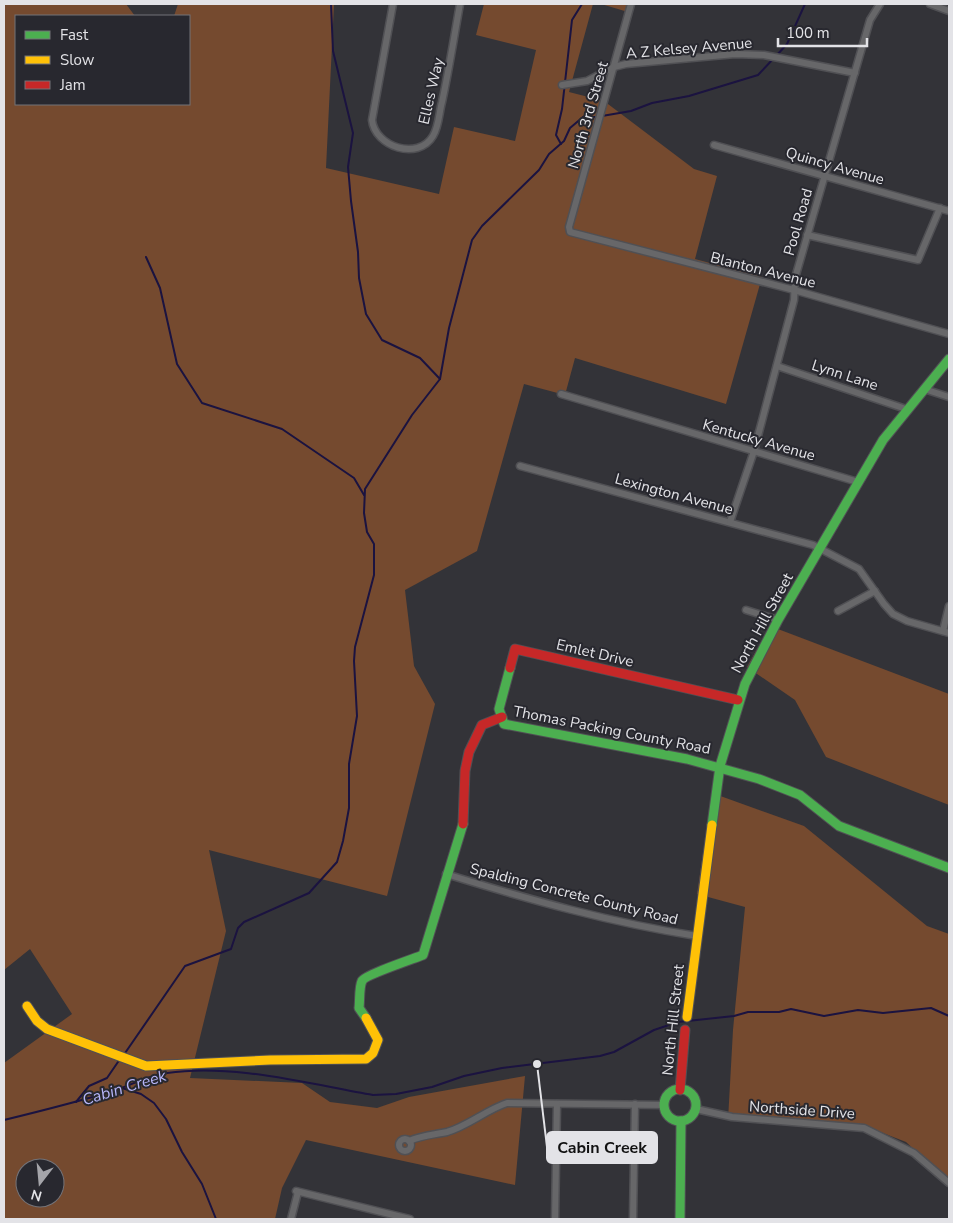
<svg xmlns="http://www.w3.org/2000/svg" width="953" height="1223" font-family="'Nunito Sans',sans-serif">
<style>
.green{fill:#754a2f;fill-rule:evenodd}
.lines{fill:none;stroke-linecap:round;stroke-linejoin:round}
.stream{stroke:#1b1340;stroke-width:2}
.street-casing{stroke:#505054;stroke-width:9}
.fast-casing{stroke:#505054;stroke-width:11}
.slow-casing{stroke:#505054;stroke-width:11}
.jam-casing{stroke:#505054;stroke-width:11}
.street{stroke:#676769;stroke-width:6}
.fast{stroke:#4caf50;stroke-width:9}
.slow{stroke:#ffc107;stroke-width:9}
.jam{stroke:#c62828;stroke-width:9}
.labels{text-anchor:middle;stroke-width:4;stroke-linejoin:round;paint-order:stroke}
.street-label{font-size:15px;fill:#e3e3e7;stroke:#28282f}
.water-label{font-size:16px;font-style:italic;fill:#b7b6fa;stroke:#28282f}
.leader{fill:none;stroke:#e3e3e7;stroke-width:2}
.callout-dot{fill:#e3e3e7;stroke:#28282f;stroke-width:2}
.callout{fill:#e3e3e7;stroke:#e3e3e7;stroke-width:2}
.callout-label{font-size:16px;text-anchor:middle;font-weight:bold;fill:#111}
</style>
<rect width="100%" height="100%" fill="#333338"/>
<g class="green">
<path d="M4 4H126L135 16H16V104H189V16H174L178 4H334L326 168 439 194 454 127 515 141 536 50 476 35 484 4H593L569 92 604 101 694 169 717 176 695 259 762 277 726 404 575 358 565 395 524 384 477 551 405 590 414 666 435 704 387 896 209 850 226 931 190 1078 302 1083 330 1102 377 1108 409 1097 525 1076 515 1185 306 1140 282 1188 275 1219H4V1063L72 1014 30 949 4 970ZM25 1168H55V1198H25Z"/>
<polygon points="601,4 630,4 628,12"/>
<polygon points="770,626 949,694 949,805 826,757 795,700 747,667"/>
<polygon points="712,793 804,826 927,926 949,934 949,1182 906,1142 870,1128 728,1120 733,1030 745,907 697,894"/>
</g>
<g class="lines">
<g class="stream">
<polyline points="331,4 333,51 353,133 348,167 351,201 358,252 359,278 366,314 382,340 420,358 440,379"/>
<polyline points="777,55 787,44 805,4"/>
<polyline points="602,116 631,111 652,103 689,96 758,75 774,58"/>
<polyline points="561,144 556,135 562,109 572,20 582,4"/>
<polyline points="146,257 160,288 177,364 202,403 282,429 354,478 364,495"/>
<polyline points="123,1056 185,966 231,949 238,928 244,922 309,893 337,862 343,841 349,808 349,764 357,716 354,661 355,647 374,575 374,544 367,532 364,513 365,489 412,415 440,379 449,328 472,240 482,226 539,170 549,154 564,141 570,128 583,117 597,117"/>
<polyline points="122,1088 141,1094 154,1103 166,1119 182,1152 202,1184 216,1219"/>
<polyline points="76,1102 89,1086 107,1078 120,1059"/>
<path d="M4 1120C41 1111 77 1102 113 1091 131 1085 147 1076 167 1073 232 1063 309 1084 373 1095L396 1094 432 1087 464 1076 502 1068 600 1056 614 1052 654 1030 678 1022 734 1016 748 1012H779L791 1009 824 1016 858 1010 883 1013 931 1008 949 1016"/>
</g>
<defs>
<g id="street">
<path d="M393 4 372 120C375 147 418 161 433 136 439 126 439 113 442 102 449 70 454 37 460 4"/>
<polyline points="631,4 569,227 570,232 794,290 949,334"/>
<polyline points="930,4 949,11"/>
<polyline points="562,85 587,81 614,67 626,64 735,54 764,55 855,73"/>
<polyline points="714,145 949,211"/>
<polyline points="807,235 918,260 940,208"/>
<polyline points="777,366 906,409"/>
<polyline points="924,389 949,397"/>
<polyline points="561,394 858,482"/>
<polyline points="520,466 813,545 859,569 884,604 893,614 907,621 949,633"/>
<polyline points="730,522 754,451 794,300 795,278 870,20 880,4"/>
<polyline points="746,610 778,620"/>
<polyline points="838,611 875,591"/>
<polyline points="943,631 949,606"/>
<path d="M446 874C527 899 612 923 697 936"/>
<polyline points="696,1109 732,1117 864,1128 914,1153 949,1183"/>
<circle cx="405" cy="1145" r="6"/>
<path d="M409 1141C422 1135 433 1135 447 1132 468 1126 486 1110 507 1103L664 1105"/>
<polyline points="296,1191 410,1219"/>
<polyline points="291,1219 298,1192"/>
<polyline points="555,1219 557,1104"/>
<polyline points="633,1219 635,1104"/>
</g>
<g id="fast">
<polyline points="510,668 499,709 504,724 687,759 759,779 800,795 839,826 949,868"/>
<polyline points="712,825 720,766 745,684 778,620 883,440 949,359"/>
<path d="M366 1018 359 1008C360 1000 359 987 362 981 365 975 413 959 423 955L463 824"/>
<circle cx="680" cy="1105" r="16"/>
<polyline points="680,1219 681,1121"/>
</g>
<g id="slow">
<polyline points="27,1006 37,1021 47,1029 146,1066 270,1060 366,1059 373,1053 378,1040 366,1018"/>
<polyline points="687,1017 712,825"/>
</g>
<g id="jam">
<polyline points="510,668 515,649 738,700"/>
<polyline points="463,824 465,771 469,752 482,725 502,717"/>
<polyline points="680,1090 685,1030"/>
</g>
</defs>
<use href="#street" class="street-casing"/>
<use href="#fast" class="fast-casing"/>
<use href="#slow" class="slow-casing"/>
<use href="#jam" class="jam-casing"/>
<use href="#street" class="street"/>
<use href="#fast" class="fast"/>
<use href="#slow" class="slow"/>
<use href="#jam" class="jam"/>
</g>
<g class="labels">
<g class="street-label">
<text transform="translate(689 48) rotate(-5)" y="5">A Z Kelsey Avenue</text>
<text transform="translate(431 91) rotate(-77)" y="5">Elles Way</text>
<text transform="translate(588 115) rotate(-74)" y="5">North 3rd Street</text>
<text transform="translate(835 166) rotate(16)" y="5">Quincy Avenue</text>
<text transform="translate(798 222) rotate(-74)" y="5">Pool Road</text>
<text transform="translate(763 270) rotate(14)" y="5">Blanton Avenue</text>
<text transform="translate(845 375) rotate(18)" y="5">Lynn Lane</text>
<text transform="translate(759 440) rotate(16)" y="5">Kentucky Avenue</text>
<text transform="translate(674 494) rotate(15)" y="5">Lexington Avenue</text>
<text transform="translate(762 623) rotate(-61)" y="5">North Hill Street</text>
<text transform="translate(595 653) rotate(13)" y="5">Emlet Drive</text>
<text transform="translate(612 730) rotate(11)" y="5">Thomas Packing County Road</text>
<text transform="translate(574 894) rotate(14)" y="5">Spalding Concrete County Road</text>
<text transform="translate(673 1020) rotate(-84)" y="5">North Hill Street</text>
<text transform="translate(802 1110) rotate(4)" y="5">Northside Drive</text>
</g>
<g class="water-label">
<text transform="translate(124 1087) rotate(-17)" y="6">Cabin Creek</text>
</g>
</g>
<path class="leader" d="M537 1064L547 1147"/>
<circle class="callout-dot" cx="537" cy="1064" r="5"/>
<rect class="callout" x="547" y="1132" width="110" height="31" rx="5"/>
<g class="callout-label">
<text x="602" y="1153">Cabin Creek</text>
</g>
<rect width="953" height="1223" fill="none" stroke="#e3e3e7" stroke-width="10"/>
<rect x="15" y="15" width="175" height="90" fill="#28282f" stroke="#737379"/>
<rect x="25" y="31" width="25" height="8" fill="#4caf50" stroke="#737379"/>
<text x="60" y="40" font-size="15" fill="#e3e3e7">Fast</text>
<rect x="25" y="56" width="25" height="8" fill="#ffc107" stroke="#737379"/>
<text x="60" y="65" font-size="15" fill="#e3e3e7">Slow</text>
<rect x="25" y="81" width="25" height="8" fill="#c62828" stroke="#737379"/>
<text x="60" y="90" font-size="15" fill="#e3e3e7">Jam</text>
<g transform="translate(40 1183) rotate(196)"><circle r="24" fill="#28282f" stroke="#737379"/>
<path d="M0-4L9 19L0 12L-9 19Z" fill="#a5a5aa"/>
<text y="-8" font-size="14" font-weight="bold" text-anchor="middle" fill="#e3e3e7">N</text>
</g>
<path d="M778 38v8h89v-8" fill="none" stroke="#e3e3e7" stroke-width="2.5"/>
<text x="786" y="38" font-size="15" fill="#e3e3e7" stroke="#28282f" stroke-width="4" paint-order="stroke">100 m</text>
</svg>
